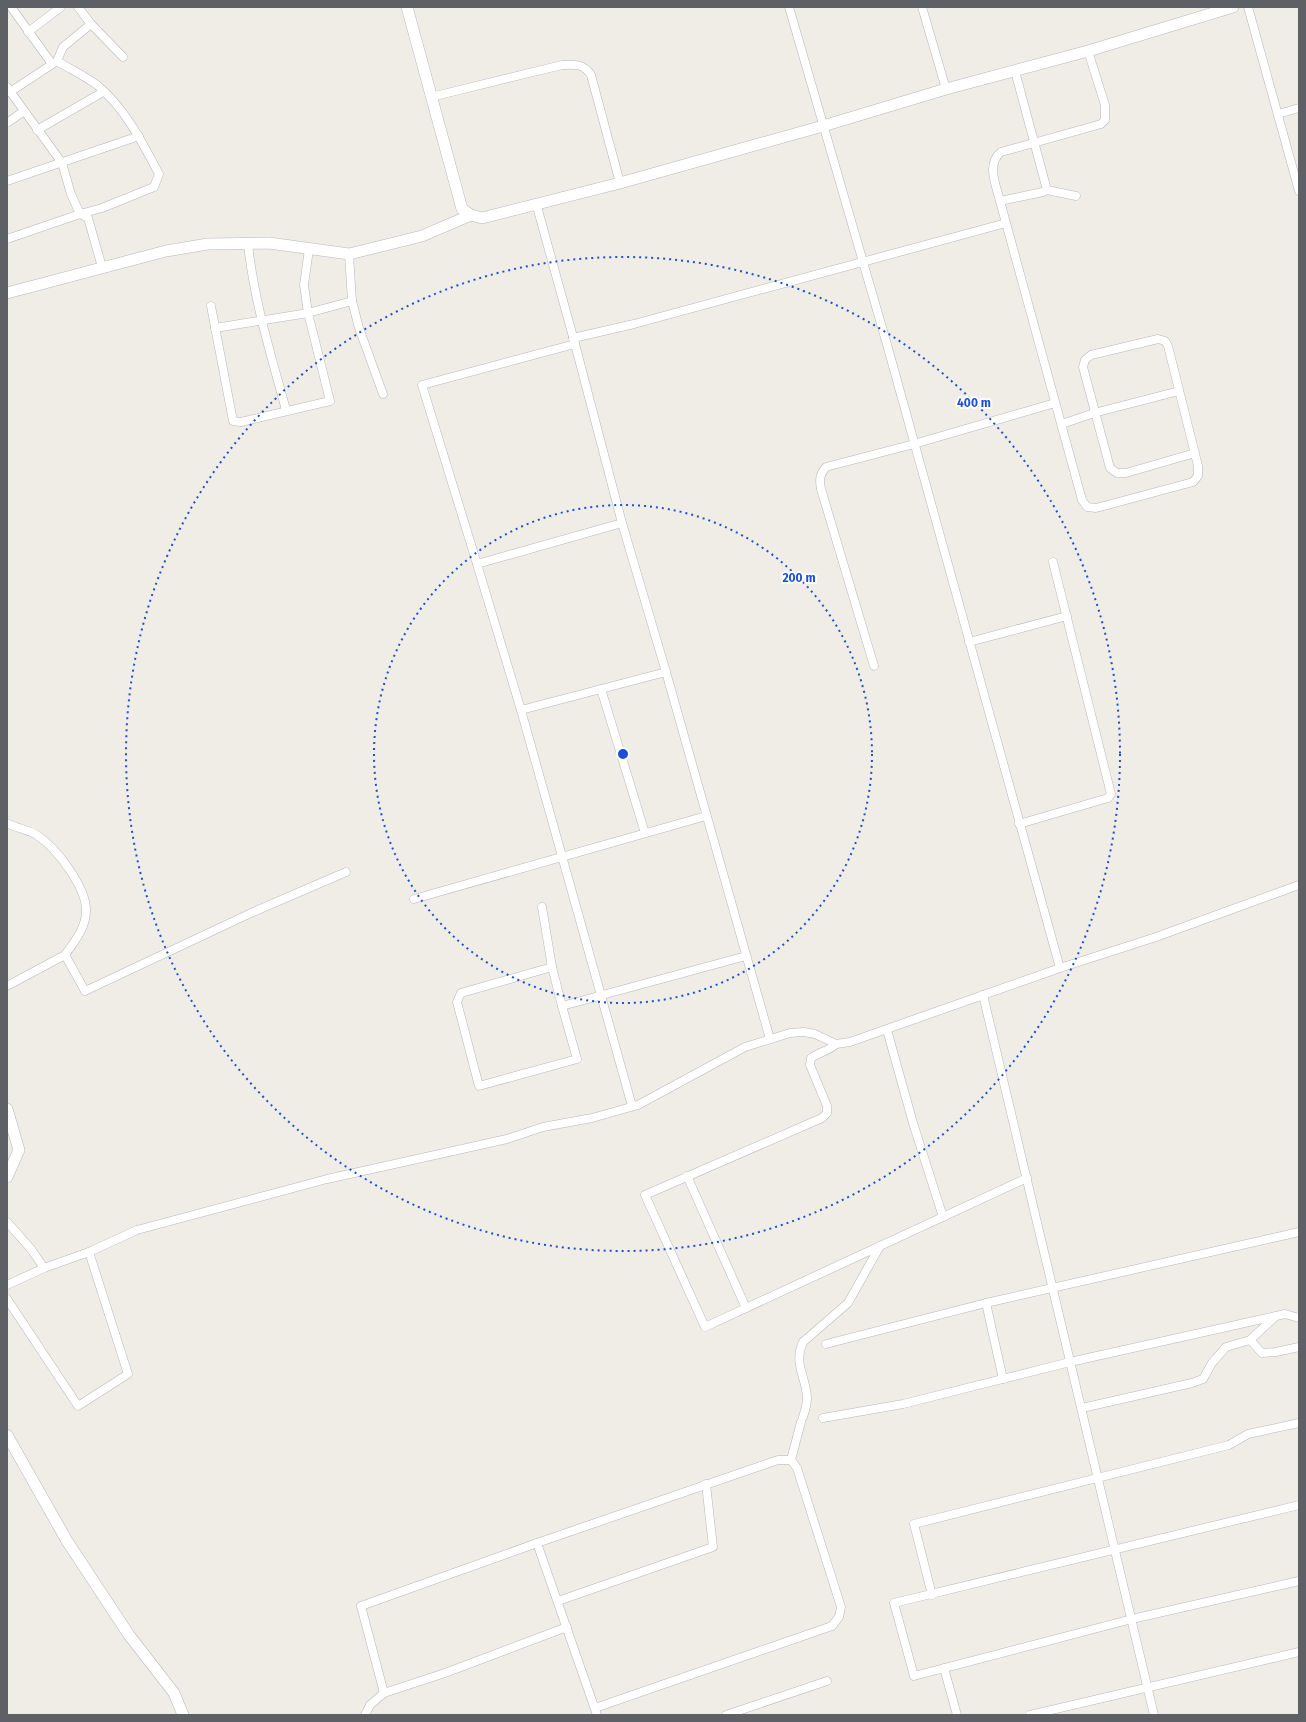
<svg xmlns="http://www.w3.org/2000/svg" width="1306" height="1722" font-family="'Fira Sans',sans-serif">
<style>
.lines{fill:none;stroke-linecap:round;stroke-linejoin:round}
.minor-casing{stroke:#b5b8bc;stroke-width:9}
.tertiary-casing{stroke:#b5b8bc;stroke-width:12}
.minor{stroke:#fff;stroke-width:8}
.tertiary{stroke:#fff;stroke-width:11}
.ring{fill:none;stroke:#1d4ed8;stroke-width:2;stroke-dasharray:2 4}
.centre{fill:#1d4ed8;stroke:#fff;stroke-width:2}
.ring-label{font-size:12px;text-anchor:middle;font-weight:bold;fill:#1d4ed8;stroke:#fff;stroke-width:4;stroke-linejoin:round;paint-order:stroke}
</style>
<rect width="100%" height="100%" fill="#efede5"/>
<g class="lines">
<defs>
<g id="minor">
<polyline points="11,7 52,64"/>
<polyline points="78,7 91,24 123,57"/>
<polyline points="789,7 888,348 1060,968"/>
<polyline points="922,7 946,89"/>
<polyline points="1248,7 1299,191"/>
<polyline points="28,32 61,7"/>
<path d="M1088 51 1105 105V120L1101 124 1001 152C986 164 996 185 1000 201L1082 500 1087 507 1096 508 1193 482 1198 476V466L1168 346 1165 341 1158 339 1091 355 1085 360 1083 367 1110 468 1117 473H1126L1195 453"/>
<polyline points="7,87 62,163 71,194 80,214 88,218 102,267"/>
<polyline points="10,92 57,61 63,47 91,24"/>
<path d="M431 97 562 65C575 64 584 64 591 75L620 183"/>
<polyline points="1278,114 1299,108"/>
<polyline points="7,123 24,111"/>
<polyline points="37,130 103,92"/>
<polyline points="7,181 139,136"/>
<polyline points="1047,190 1076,196"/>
<polyline points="1000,201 1043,192 1047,190 1015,71"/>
<path d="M7 239 80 214 102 208 154 187 159 174C142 142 125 108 97 85 85 76 70 69 57 61"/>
<path d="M248 244C254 301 271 355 286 410"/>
<polyline points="349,254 352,301 359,328 383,394"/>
<polyline points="211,306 233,421 241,422 330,401 308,313 304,285 309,249"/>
<polyline points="215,328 308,313 352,301"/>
<polyline points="573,338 634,324 1006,223"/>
<polyline points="575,344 622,523 477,564 521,710 632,1106"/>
<polyline points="1062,424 1094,413 1179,391"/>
<polyline points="477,564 422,385 575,344 536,203"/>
<polyline points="969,642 1067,616"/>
<path d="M874 666 821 489C819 479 820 474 826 467L914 444 1055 403"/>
<polyline points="666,672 770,1039"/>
<polyline points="601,689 645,833"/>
<polyline points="521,710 666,672 622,523"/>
<path d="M7 823C17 829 29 829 38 836 57 848 87 889 86 911 86 928 74 942 65 955"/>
<polyline points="1019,824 1108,798 1111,794 1053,562"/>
<polyline points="414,899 706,816"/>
<polyline points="542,907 552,967 562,1006"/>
<polyline points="552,967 461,993 457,1002 479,1086 577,1059 562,1006 746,956"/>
<polyline points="7,986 65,955 85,991 251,913 346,872"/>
<polyline points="983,995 1154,1715"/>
<polyline points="887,1030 913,1123 943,1217"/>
<path d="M836 1044C829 1051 819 1052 811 1058L810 1065 827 1106V1113L822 1118 645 1195 705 1327 1027 1178"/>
<polyline points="687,1176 746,1308"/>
<polyline points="7,1222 31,1249 44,1268"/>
<polyline points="7,1285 44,1268 89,1252 137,1230 327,1179 507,1139 543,1127 592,1118 638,1105 745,1047 790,1033 804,1032 815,1034 836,1044 850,1042 1060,968 1156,937 1299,885"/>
<polyline points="7,1299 78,1406 128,1374 89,1252"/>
<polyline points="986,1303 1003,1379"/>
<polyline points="1250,1340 1262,1353 1276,1352 1299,1347"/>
<polyline points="826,1344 986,1303 1299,1232"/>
<polyline points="1082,1408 1192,1383 1203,1379 1212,1363 1226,1347 1250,1340 1276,1316"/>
<path d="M803 1417C805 1411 807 1405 807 1398 806 1376 793 1364 803 1342L848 1303 880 1246"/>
<polyline points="823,1418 903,1404 1070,1362 1285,1314 1299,1318"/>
<polyline points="791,1460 801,1422"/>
<polyline points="1299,1505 894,1603 914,1676 1132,1619 1299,1581"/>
<polyline points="537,1543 597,1715"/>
<polyline points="932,1595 914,1524 1229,1445 1248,1434 1299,1423"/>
<polyline points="558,1601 713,1547 706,1484"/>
<polyline points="567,1627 445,1673 384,1693 361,1606 537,1543 778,1460 791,1460 797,1468 841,1607 839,1617 832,1626 595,1708"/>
<polyline points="944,1668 957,1715"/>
<polyline points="365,1715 370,1705 384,1693"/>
<polyline points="726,1715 827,1681"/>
<polyline points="1030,1715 1299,1652"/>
</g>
<g id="tertiary">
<polyline points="407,7 462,209 471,215 482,218 620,183 823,126 946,89 1088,51 1233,7"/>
<polyline points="7,293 166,251 208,244 269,243 349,254 422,236 471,215"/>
<polyline points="7,1109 19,1150 7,1177"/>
<polyline points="7,1435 67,1541 129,1635 174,1693 183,1715"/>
</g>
</defs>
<use href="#minor" class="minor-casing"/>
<use href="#tertiary" class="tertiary-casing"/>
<use href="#minor" class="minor"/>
<use href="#tertiary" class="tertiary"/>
</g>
<g class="ring">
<circle cx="623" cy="754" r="249"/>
<circle cx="623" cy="754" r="497"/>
</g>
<circle cx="623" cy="754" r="6" class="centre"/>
<g class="ring-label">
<text x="974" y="407">400 m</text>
<text x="799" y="582">200 m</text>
</g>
<rect width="1306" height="1722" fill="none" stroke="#5d6166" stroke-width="16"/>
</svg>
